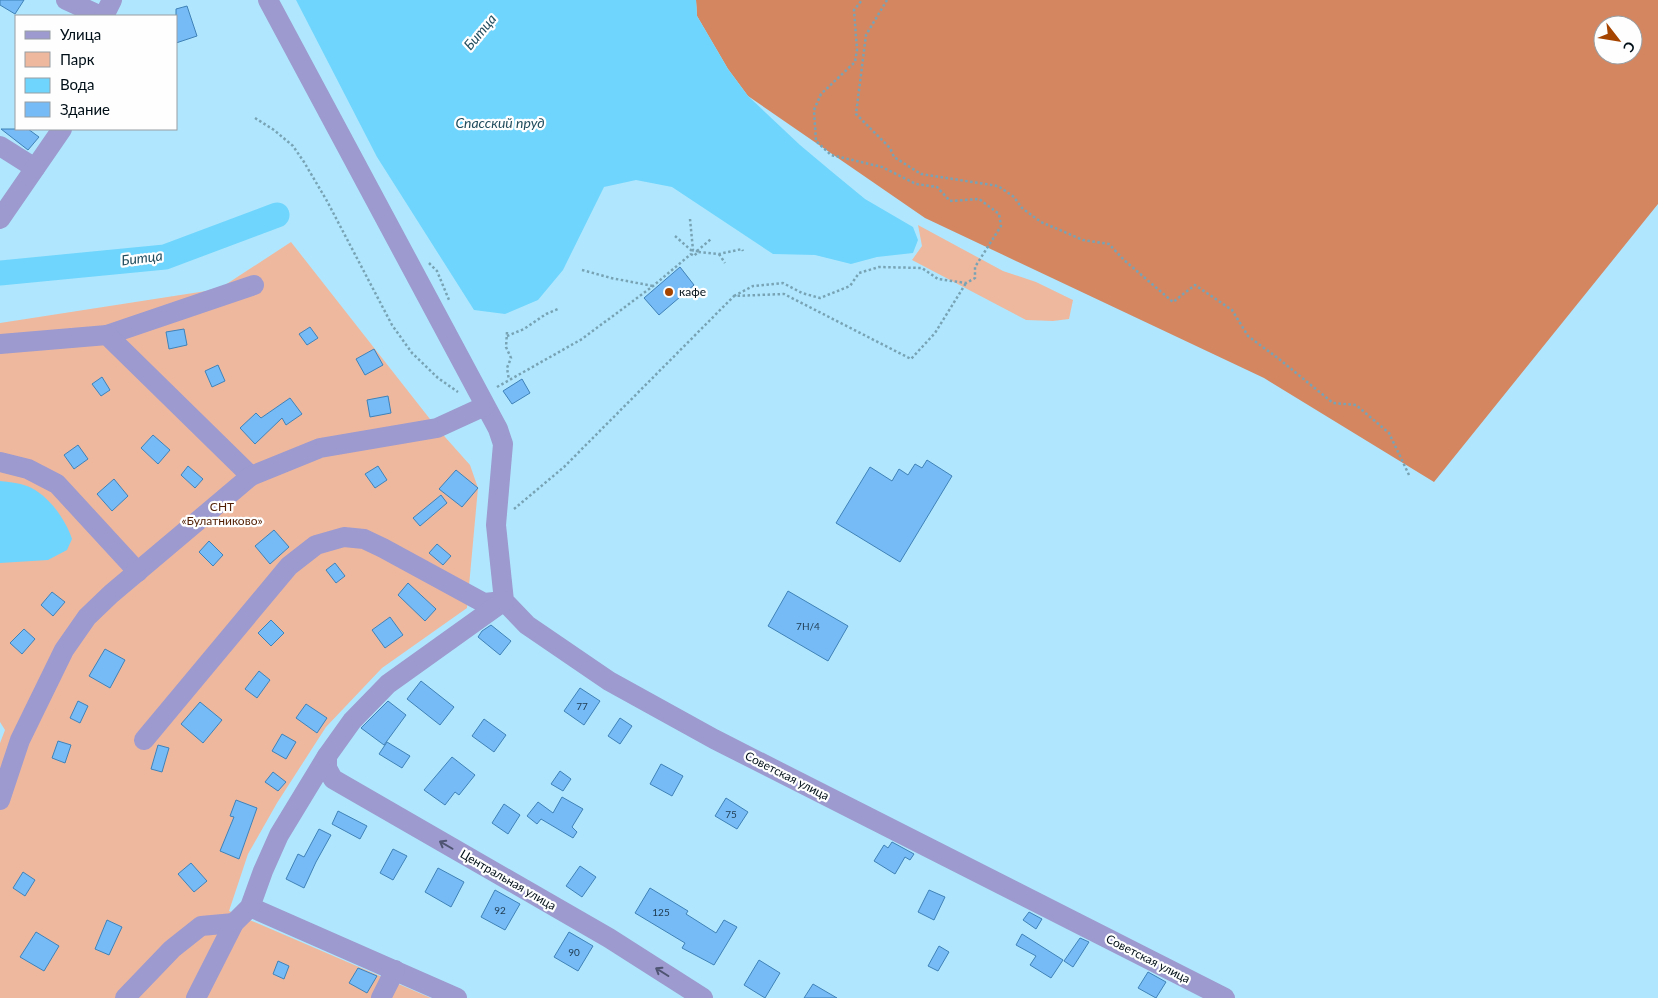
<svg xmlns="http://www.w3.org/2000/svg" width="1658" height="998" font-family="Lato,sans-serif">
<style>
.green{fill:#eeb89f}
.forest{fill:#d48661;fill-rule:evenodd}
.water{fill:#70d5fc}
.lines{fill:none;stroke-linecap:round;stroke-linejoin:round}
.river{stroke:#70d5fc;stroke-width:25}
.building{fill:#77bbf6;stroke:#3f82b8}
.path{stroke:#78a3b5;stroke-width:2.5;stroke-dasharray:2.5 2.5;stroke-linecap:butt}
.minor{stroke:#9c9ace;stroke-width:20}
.oneway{stroke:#4e5472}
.poi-dot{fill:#a54400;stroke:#fefefe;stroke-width:2}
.labels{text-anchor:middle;stroke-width:4.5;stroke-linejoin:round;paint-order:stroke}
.number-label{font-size:10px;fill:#1e3a4f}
.poi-label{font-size:12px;fill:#000f17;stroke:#fefefe;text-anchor:start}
.park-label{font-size:12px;fill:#511f03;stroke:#fefefe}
.street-label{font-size:12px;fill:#000f17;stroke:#fefefe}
.water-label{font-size:14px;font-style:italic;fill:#224d5e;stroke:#fefefe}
</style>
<rect width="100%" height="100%" fill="#b0e7fe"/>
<g class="green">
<polygon points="918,225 1003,271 1036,282 1073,300 1069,319 1053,321 1026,320 912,260 922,246"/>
<polygon points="291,242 437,428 470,465 478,488 467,608 382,668 326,727 277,803 248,854 229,911 431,998 0,998 0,743 5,730 0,722 0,323 219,289"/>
</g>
<path class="forest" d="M696 0H1658V204L1434 482 1264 378 925 218 748 96 728 69 697 16ZM1603 25H1633V55H1603Z"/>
<g class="water">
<polygon points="296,0 696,0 697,16 728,69 748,96 800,145 831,171 865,199 913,227 918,240 913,253 877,257 851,264 815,255 773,254 672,187 636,180 604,187 563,270 538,300 505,314 474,310 377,157"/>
<path d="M0 481C9 482 19 483 27 486 48 494 66 520 72 539L67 550 48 560 0 563Z"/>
</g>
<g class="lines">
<polyline class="river" points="0,273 165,257 277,215"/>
</g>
<g class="building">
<polygon points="0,0 24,0 15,14 0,5"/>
<polygon points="187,6 197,36 176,43 176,9"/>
<polygon points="1,129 28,129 39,137 28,150"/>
<polygon points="680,267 694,285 659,315 644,298"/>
<polygon points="310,327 318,338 307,345 299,334"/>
<polygon points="184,329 187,345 169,349 166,332"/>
<polygon points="374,349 383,365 365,375 356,359"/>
<polygon points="218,365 225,381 212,387 205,371"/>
<polygon points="102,377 110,390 101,396 92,384"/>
<polygon points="522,379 530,393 512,404 503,391"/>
<polygon points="388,396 391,413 370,417 367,400"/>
<polygon points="290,398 302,414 286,425 282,418 255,444 240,428 256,413 261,418"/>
<polygon points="153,435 170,450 158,464 141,448"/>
<polygon points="78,445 88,459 74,469 64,455"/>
<polygon points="927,460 952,476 900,562 836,523 870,467 892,481 899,469 908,475 915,464 922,468"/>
<polygon points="188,466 203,479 195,488 181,475"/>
<polygon points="378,466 387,480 375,488 365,474"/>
<polygon points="456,470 478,488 462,507 439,489"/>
<polygon points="114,479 128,496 112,511 97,494"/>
<polygon points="441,495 447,503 420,526 413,518"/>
<polygon points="274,530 289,547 270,564 255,546"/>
<polygon points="209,541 223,555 213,566 199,552"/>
<polygon points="437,544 451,556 443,565 429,553"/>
<polygon points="335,563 345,576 336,583 326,570"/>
<polygon points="408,583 436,609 425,621 398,595"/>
<polygon points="788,591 848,626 828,661 768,626"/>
<polygon points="52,592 65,602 53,616 41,605"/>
<polygon points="390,617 403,635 385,648 372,630"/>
<polygon points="271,620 284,633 271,646 258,633"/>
<polygon points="491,625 511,641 500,655 478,637 482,631"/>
<polygon points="24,629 35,639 22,654 10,643"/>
<polygon points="105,649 125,660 110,688 89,676"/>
<polygon points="259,671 270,680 257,698 245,689"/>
<polygon points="421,681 454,707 440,725 407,699"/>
<polygon points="580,688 600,701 584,725 564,711"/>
<polygon points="78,701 88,706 80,723 70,718"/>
<polygon points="388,701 406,715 384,745 361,728"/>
<polygon points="200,702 222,720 203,743 181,724"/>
<polygon points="306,704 327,718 317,733 296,718"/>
<polygon points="620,718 632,726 620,744 608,736"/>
<polygon points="484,719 506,735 494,752 472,736"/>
<polygon points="282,734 296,742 286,759 272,751"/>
<polygon points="58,741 71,745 65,763 52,758"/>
<polygon points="387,742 410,756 402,768 379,754"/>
<polygon points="158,745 169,748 162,772 151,769"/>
<polygon points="452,757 475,775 459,795 455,792 445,805 424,790"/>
<polygon points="661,764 683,776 672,796 650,784"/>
<polygon points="560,771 571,779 563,791 551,784"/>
<polygon points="273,772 286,782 278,791 265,782"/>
<polygon points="562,797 583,809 572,827 577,832 573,838 541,819 537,824 527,816 538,802 553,813"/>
<polygon points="726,798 748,812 737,829 715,816"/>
<polygon points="236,800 257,808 239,859 220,851 234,817 230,816"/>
<polygon points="504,804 520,815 508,834 492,823"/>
<polygon points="338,811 367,826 360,839 332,824"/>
<polygon points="319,829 331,835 316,862 304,888 286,879 298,854 304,857"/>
<polygon points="892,842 914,854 910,860 905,857 895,874 874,861 884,845 888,848"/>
<polygon points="393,849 407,856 393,880 380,873"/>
<polygon points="191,863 207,881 194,892 178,874"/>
<polygon points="580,866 596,877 582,897 566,886"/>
<polygon points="438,868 464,882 451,907 425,892"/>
<polygon points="23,872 35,880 25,896 13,888"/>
<polygon points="650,888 688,911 686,914 716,933 724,920 737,927 714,965 682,948 685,943 635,913"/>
<polygon points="495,890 520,904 505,930 481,917"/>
<polygon points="929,890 945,897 934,920 918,912"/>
<polygon points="1029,912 1042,919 1036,929 1023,920"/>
<polygon points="107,920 122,927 109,955 95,949"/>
<polygon points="36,932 59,946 44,971 20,957"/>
<polygon points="569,932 593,946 578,971 554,957"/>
<polygon points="1022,934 1063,960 1051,978 1030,965 1036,956 1016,945"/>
<polygon points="1080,938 1089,942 1073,967 1064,961"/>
<polygon points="939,946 949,952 938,971 928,966"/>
<polygon points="759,960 780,973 765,998 744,985"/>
<polygon points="278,961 289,966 284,979 273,974"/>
<polygon points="358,968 377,976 367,993 349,983"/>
<polygon points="1148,972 1166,982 1156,998 1138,988"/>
<polygon points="813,984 837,998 804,998"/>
</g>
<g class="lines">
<g class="path">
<polyline points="887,0 866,35 856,114 890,148 894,157 921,174 998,186 1014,197 1022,208 1041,222 1083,240 1109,244 1124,260 1173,302 1195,285 1232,310 1248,336 1279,359 1333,403 1356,405 1389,433 1409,475"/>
<polyline points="255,118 274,130 293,146 304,162 327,201 392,325 412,353 438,378 458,392"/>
<polyline points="690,219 693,250"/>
<polyline points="675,236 692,251"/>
<polyline points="697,251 711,239"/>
<polyline points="698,252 696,250 693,250 691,254 694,256 698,252 719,254 742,249 743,251"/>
<polyline points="719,254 725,263"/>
<polyline points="429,263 437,271 449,300"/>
<polyline points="582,270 611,278 653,286"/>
<polyline points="734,296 753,286 783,283 802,293 820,298 850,286 859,273 879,267 922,268 938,279 966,283 975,278 975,267 1001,226 999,214 979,199 950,201 937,187 916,184 882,167 831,155 816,141 814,110 821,94 855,62 857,50 854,10 862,0"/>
<polyline points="507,332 506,347 511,358 507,368 509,380"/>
<polyline points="507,336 524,329 546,314 558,309"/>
<polyline points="497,387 582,339 653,286 691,254"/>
<polyline points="514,509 564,467 734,296 784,294 911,359 935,333 966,283"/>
</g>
<g class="minor">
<polyline points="66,0 101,16"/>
<polyline points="268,0 498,429 503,444 496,525 504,601 527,625 609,681 714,739 1225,998"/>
<polyline points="104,16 112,0"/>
<polyline points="0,146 35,168"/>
<polyline points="0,219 62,129"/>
<polyline points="107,335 254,285"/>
<polyline points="0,344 107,335 251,476"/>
<polyline points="0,462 28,469 57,484 138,572"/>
<polyline points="144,740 289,566 316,545 344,537 364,539 383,548 484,603 504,601"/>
<polyline points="327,756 327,768 333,779 609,938 703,998"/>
<polyline points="0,800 20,740 64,650 87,617 111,594 251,476 320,448 437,428 485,406"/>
<polyline points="250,907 457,998"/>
<polyline points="125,998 172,949 201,926 234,923"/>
<polyline points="196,998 234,923 250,907 263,871 279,835 327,756 352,721 388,684 504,601"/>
<polyline points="381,998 395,970"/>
</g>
</g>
<defs><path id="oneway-shaft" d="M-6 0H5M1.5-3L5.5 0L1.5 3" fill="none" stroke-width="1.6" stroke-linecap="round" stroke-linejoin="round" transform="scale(1.25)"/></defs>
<g class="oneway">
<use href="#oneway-shaft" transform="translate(446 845) rotate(-150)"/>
<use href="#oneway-shaft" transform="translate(662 972) rotate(-148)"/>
</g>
<circle class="poi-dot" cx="669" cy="292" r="5"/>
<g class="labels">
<g class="number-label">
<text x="808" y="630">7Н/4</text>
<text x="582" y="710">77</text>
<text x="731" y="818">75</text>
<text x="500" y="914">92</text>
<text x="661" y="916">125</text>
<text x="574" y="956">90</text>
</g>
<g class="poi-label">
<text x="679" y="296">кафе</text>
</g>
<g class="park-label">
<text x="222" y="511">СНТ<tspan x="222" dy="14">«Булатниково»</tspan></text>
</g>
<g class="street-label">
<text transform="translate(787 776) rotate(27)" y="4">Советская улица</text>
<text transform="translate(508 880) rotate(30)" y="4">Центральная улица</text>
<text transform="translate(1148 959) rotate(27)" y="4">Советская улица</text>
</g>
<g class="water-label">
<text transform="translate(480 32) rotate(-50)" y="5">Битца</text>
<text x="500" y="128">Спасский пруд</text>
<text transform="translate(142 258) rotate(-7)" y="5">Битца</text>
</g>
</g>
<rect x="15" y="15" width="162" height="115" fill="#fefefe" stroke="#989ea2"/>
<rect x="25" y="31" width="25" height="8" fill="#9c9ace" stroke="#989ea2"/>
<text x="60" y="40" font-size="15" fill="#000f17">Улица</text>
<rect x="25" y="52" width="25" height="15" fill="#eeb89f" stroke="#989ea2"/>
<text x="60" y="65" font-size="15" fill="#000f17">Парк</text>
<rect x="25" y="78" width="25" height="15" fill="#70d5fc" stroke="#989ea2"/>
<text x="60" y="90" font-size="15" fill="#000f17">Вода</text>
<rect x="25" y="102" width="25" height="15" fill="#77bbf6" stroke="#989ea2"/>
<text x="60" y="115" font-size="15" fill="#000f17">Здание</text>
<g transform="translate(1618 40) rotate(121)"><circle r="24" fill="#fefefe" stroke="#989ea2"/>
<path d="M0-4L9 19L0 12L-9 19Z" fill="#a54400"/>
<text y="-8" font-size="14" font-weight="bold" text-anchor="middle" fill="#000f17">С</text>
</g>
</svg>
